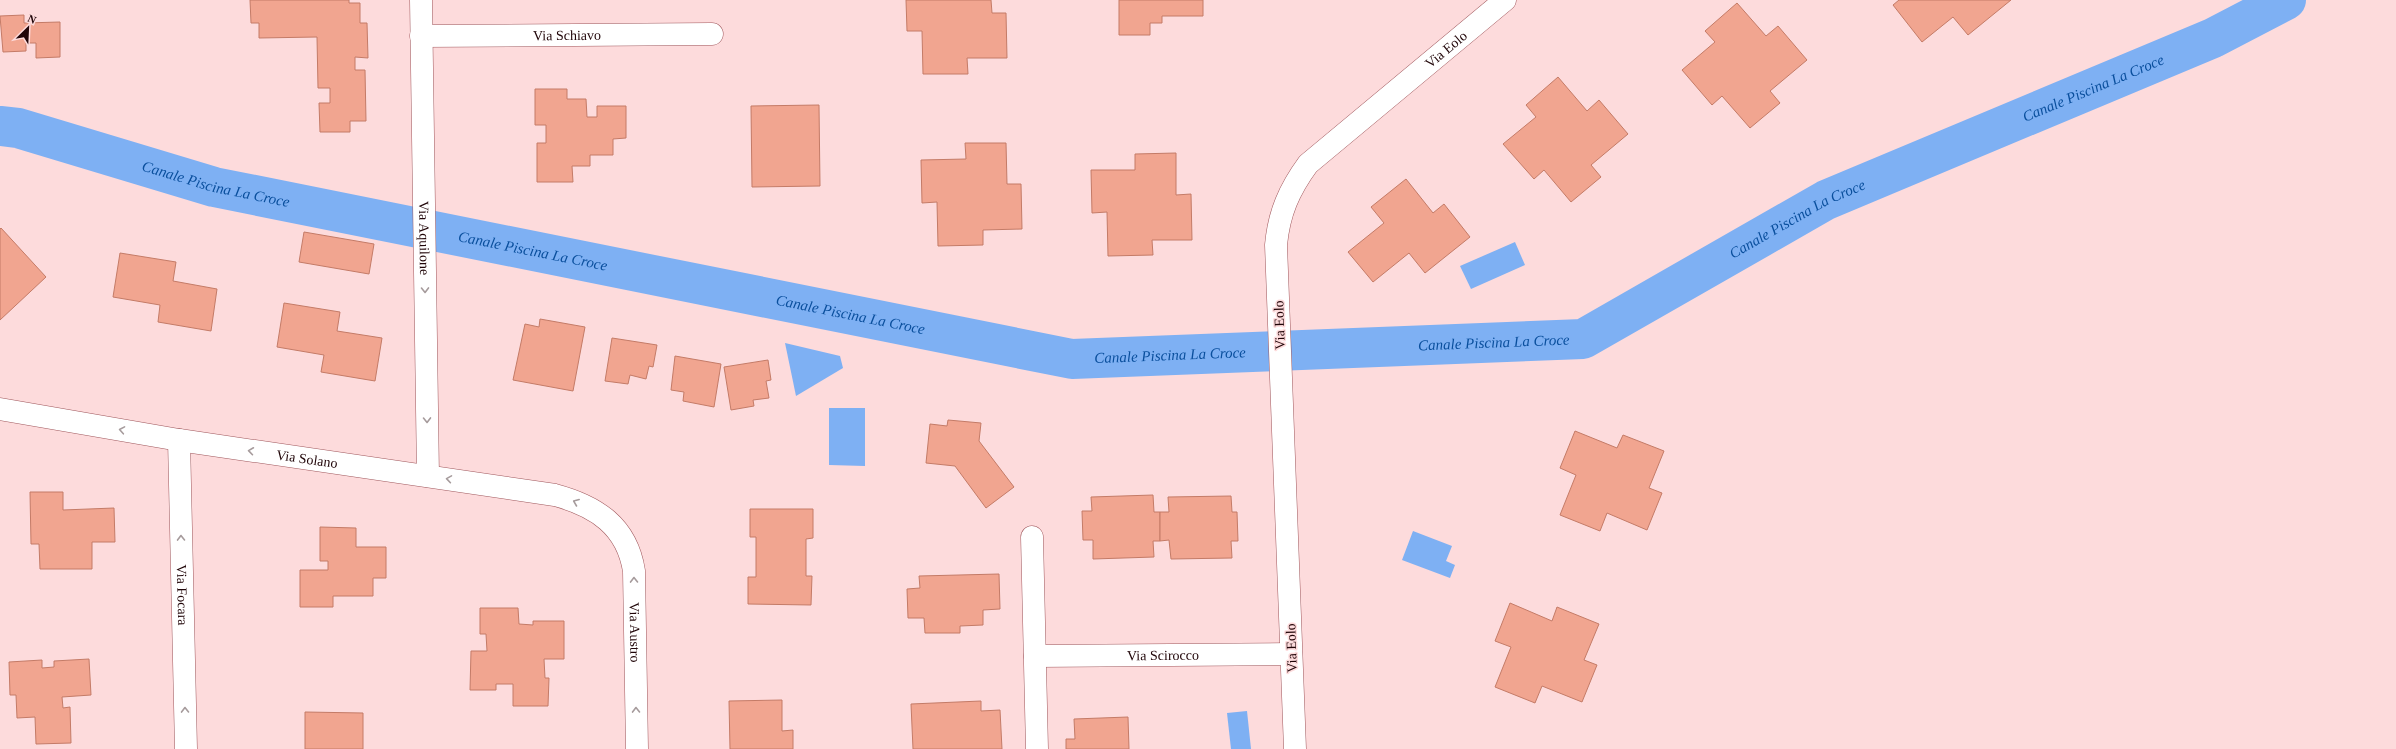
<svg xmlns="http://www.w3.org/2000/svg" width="2396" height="749" font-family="'Times New Roman',serif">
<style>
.water{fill:#7eb0f3}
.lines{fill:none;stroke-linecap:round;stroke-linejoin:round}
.canal{stroke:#7eb0f3;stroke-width:40}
.building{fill:#f1a590;stroke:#c47b67}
.street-casing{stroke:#9f575c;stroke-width:23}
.street{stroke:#fff;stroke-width:22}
.oneway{stroke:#a69b9c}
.labels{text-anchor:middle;stroke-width:3;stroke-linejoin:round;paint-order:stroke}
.street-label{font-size:14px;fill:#200508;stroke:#fddbdc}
.water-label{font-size:15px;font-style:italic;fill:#0a4f9d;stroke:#fddbdc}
</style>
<rect width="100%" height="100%" fill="#fddbdc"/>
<g class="water">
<polygon points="1515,242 1525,265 1471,289 1460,266"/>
<polygon points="785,343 840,356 843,368 796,396"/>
<polygon points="829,408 865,408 865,466 829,465"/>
<polygon points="1413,531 1452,546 1446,561 1455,565 1450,578 1402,560"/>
<polygon points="1247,711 1251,749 1231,749 1227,713"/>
</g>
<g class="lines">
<path class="canal" id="s1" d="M0 126 18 128 214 187 1072 359 1583 339 1826 200 2213 38 2286 0"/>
</g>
<g class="building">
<polygon points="250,0 349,0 349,3 360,3 360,23 367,23 368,58 355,57 355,70 365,70 366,121 350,121 350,132 320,132 319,103 330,103 330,88 318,88 317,37 259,38 259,23 251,23"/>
<polygon points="906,0 991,0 992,13 1006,13 1007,58 967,58 968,74 923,74 922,31 907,31"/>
<polygon points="1119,0 1203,0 1203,16 1162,16 1162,23 1150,23 1150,35 1119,35"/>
<polygon points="1899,0 2011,0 1968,35 1953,17 1922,42 1893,5"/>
<polygon points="1737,3 1766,36 1778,26 1807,60 1770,91 1780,103 1750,128 1722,96 1712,105 1682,70 1715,42 1705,31"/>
<polygon points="24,15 24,23 60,22 60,57 36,58 36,43 26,43 26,51 3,52 0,16"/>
<polygon points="1558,77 1587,111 1599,100 1628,134 1591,165 1601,177 1571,202 1544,170 1534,179 1503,144 1536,117 1526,105"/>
<polygon points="535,89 567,89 567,99 586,99 587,117 597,117 597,106 626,106 626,138 613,139 613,155 590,155 590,166 572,166 573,182 537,182 537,143 546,143 546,125 535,125"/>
<polygon points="819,105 820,186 752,187 751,106"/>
<polygon points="965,143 1006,143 1007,184 1021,184 1022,229 983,230 983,245 938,246 937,202 922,203 921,160 966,159"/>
<polygon points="1176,153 1176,195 1191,194 1192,240 1152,240 1153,255 1108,256 1107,212 1092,213 1091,170 1135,170 1135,154"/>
<polygon points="1406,179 1433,213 1444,204 1470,237 1425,273 1409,253 1373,282 1348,252 1384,223 1371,207"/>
<polygon points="1,228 46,277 0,320 0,229"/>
<polygon points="304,232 374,244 369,274 299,262"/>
<polygon points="120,253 176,262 173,281 217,289 211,331 158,322 160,305 113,297"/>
<polygon points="284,303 340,312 337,331 382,338 375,381 321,372 324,355 277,347"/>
<polygon points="540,319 585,327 573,391 513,380 525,324 539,327"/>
<polygon points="612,338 657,345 653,367 649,366 646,379 630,375 628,384 605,381"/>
<polygon points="675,356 721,364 714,407 683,401 684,392 671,390"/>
<polygon points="768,360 771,380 766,381 769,398 753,400 754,406 731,410 724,367"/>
<polygon points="948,420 981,423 979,441 1014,487 986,508 955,466 926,463 930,424 947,426"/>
<polygon points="1575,431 1617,448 1623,435 1664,451 1649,488 1662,493 1647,530 1607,513 1600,531 1560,515 1576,475 1560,468"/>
<polygon points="30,492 63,492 63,510 114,508 115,542 92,542 92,569 40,569 39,544 31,544"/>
<polygon points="1153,495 1154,512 1160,512 1160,541 1153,541 1154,557 1093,559 1093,540 1083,540 1082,511 1092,511 1091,497"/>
<polygon points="1231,496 1232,512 1237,512 1238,541 1231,541 1232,558 1171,559 1169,540 1160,541 1160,512 1169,512 1168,497"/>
<polygon points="750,509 813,509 813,538 806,539 806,576 812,576 811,605 748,604 748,577 756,577 756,537 750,537"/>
<polygon points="320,527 356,528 356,547 386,547 386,578 373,578 373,596 333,596 333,607 300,607 300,570 328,570 328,561 320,561"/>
<polygon points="999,574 1000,609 983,610 983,625 960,626 960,633 925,633 924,618 908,618 907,589 920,588 919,576"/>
<polygon points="1510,603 1552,621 1557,607 1599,624 1584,660 1597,665 1582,702 1542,686 1535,703 1495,687 1511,647 1495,641"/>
<polygon points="480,608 518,608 519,624 533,625 533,621 564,621 564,659 544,659 545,678 549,678 548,706 513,706 513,684 496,684 496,690 470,690 471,651 487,651 486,634 480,634"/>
<polygon points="89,659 91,695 62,697 63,708 70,707 71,743 36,744 35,717 17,718 16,695 10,695 9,662 42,660 42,668 54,667 54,661"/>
<polygon points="782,700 782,731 793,730 793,749 730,749 729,701"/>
<polygon points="981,701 981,711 1000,710 1002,749 913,749 911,704"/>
<polygon points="305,712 363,713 363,749 305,749"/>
<polygon points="1128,717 1129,749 1066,749 1066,739 1075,739 1074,719"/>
</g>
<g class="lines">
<defs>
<g id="street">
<path id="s2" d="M421 0 428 476"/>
<path id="s3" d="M421 36 712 34"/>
<path id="s4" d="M0 409 179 440 555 495C596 506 627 526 634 571L637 749"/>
<path id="s5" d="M179 440 186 749"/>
<polyline points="1032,537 1037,749"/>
<path id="s6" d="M1035 656 1291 654"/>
<path id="s7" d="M1295 749 1276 245C1279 213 1289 190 1308 164L1505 0"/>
</g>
</defs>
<use href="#street" class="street-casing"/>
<use href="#street" class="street"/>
</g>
<defs><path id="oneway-chevron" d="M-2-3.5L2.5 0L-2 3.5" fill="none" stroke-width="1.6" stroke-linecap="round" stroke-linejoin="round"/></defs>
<g class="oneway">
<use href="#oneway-chevron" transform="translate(425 290) rotate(89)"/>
<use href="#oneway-chevron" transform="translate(427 420) rotate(89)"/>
<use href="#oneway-chevron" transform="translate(122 430) rotate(-170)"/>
<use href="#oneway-chevron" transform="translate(251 451) rotate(-172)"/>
<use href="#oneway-chevron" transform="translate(449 479) rotate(-171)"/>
<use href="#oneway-chevron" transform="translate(576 502) rotate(-158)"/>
<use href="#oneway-chevron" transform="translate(181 538) rotate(-91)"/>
<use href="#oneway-chevron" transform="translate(634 580) rotate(-91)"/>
<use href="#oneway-chevron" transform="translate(185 710) rotate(-91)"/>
<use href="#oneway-chevron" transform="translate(636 710) rotate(-91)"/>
</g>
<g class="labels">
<g class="street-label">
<text dy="5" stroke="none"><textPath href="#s3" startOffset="146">Via Schiavo</textPath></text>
<text dy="5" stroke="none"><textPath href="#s7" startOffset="772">Via Eolo</textPath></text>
<text dy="5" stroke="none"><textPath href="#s2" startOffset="238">Via Aquilone</textPath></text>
<text transform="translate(1279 325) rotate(-92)" y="5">Via Eolo</text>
<text dy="5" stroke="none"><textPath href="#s4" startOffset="311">Via Solano</textPath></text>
<text dy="5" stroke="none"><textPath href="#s5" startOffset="155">Via Focara</textPath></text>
<text dy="5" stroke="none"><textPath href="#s4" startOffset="740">Via Austro</textPath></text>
<text transform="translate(1291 648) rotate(-92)" y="5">Via Eolo</text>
<text dy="5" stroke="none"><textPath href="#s6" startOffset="128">Via Scirocco</textPath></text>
</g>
<g class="water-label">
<text dy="5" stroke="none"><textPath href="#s1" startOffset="2179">Canale Piscina La Croce</textPath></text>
<text dy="5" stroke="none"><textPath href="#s1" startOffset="224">Canale Piscina La Croce</textPath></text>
<text dy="5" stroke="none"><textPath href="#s1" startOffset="1855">Canale Piscina La Croce</textPath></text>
<text dy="5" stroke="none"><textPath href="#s1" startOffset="548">Canale Piscina La Croce</textPath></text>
<text dy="5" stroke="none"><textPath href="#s1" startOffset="872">Canale Piscina La Croce</textPath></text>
<text dy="5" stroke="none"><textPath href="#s1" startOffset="1520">Canale Piscina La Croce</textPath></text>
<text dy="5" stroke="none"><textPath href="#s1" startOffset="1196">Canale Piscina La Croce</textPath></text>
</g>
</g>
<g transform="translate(28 28) rotate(24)" stroke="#fddbdc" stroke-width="3" paint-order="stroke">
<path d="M0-3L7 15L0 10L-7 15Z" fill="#200508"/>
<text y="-6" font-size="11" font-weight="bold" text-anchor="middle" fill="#200508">N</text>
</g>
</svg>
